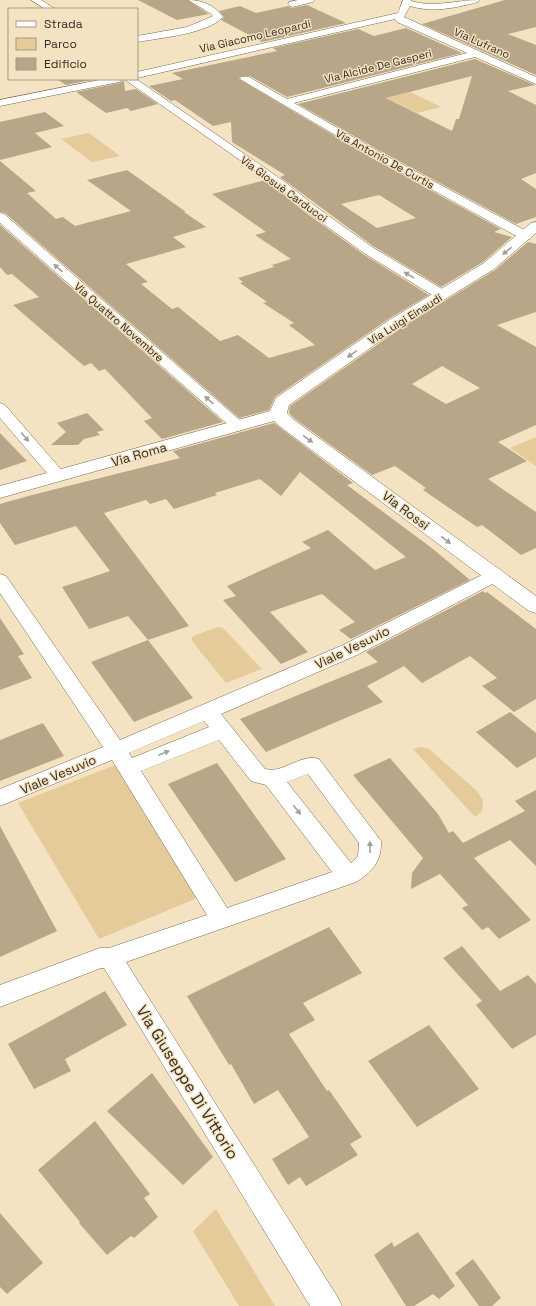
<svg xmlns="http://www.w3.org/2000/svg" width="536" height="1306" font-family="'Space Grotesk',sans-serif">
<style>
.green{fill:#e5cb99}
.building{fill:#b7a688;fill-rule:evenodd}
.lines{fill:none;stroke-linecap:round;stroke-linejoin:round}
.minor-casing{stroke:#796a4d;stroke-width:1}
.tertiary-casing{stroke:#796a4d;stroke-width:1}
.minor{fill:#fff;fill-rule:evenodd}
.tertiary{fill:#fff;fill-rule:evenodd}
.oneway{fill:#a3a09a}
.labels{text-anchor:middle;stroke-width:3;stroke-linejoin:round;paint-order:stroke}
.far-street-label{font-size:11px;fill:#322b1f;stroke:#f4e3c3}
.street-label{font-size:13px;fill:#322b1f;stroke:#f4e3c3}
.near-street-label{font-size:16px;fill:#322b1f;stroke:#f4e3c3}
</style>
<rect width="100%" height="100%" fill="#f4e3c3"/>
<g class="green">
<polygon points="410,92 441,107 417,113 387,98"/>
<polygon points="89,133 120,156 92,162 61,139"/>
<polygon points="536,437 536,466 510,448"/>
<polygon points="218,627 223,628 262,669 226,683 191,640 193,636"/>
<polygon points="421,747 429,749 476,790 483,800 482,811 475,817 413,749"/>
<polygon points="115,765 197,898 99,939 18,803"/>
<polygon points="216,1209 275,1306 239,1306 193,1231"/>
</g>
<g class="building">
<polygon points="138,0 187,0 209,14 177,20"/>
<polygon points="505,0 536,0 536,27 508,34 536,45 536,75 422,24"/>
<polygon points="307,5 346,23 262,42 221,20 224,17 219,11 240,6 256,13 288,6 292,8"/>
<path d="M406 28 462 53 287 97 250 76H241L239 79 372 158 501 229 494 232 512 237 483 262 441 287 373 246 280 177 285 175 232 142 231 122 213 126 175 100 171 101 149 86 183 79 172 73 277 51 273 48 358 29 374 36ZM379 195 416 218 377 228 341 204Z"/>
<path d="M475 59 535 85 508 91 536 105V173L521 179 536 189V217L516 224 382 152 298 104ZM472 76 459 119H456L452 131 386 98Z"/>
<polygon points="57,79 96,79 66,85"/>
<polygon points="124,81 125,91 136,89 158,104 131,111 127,108 106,113 76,92 119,83"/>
<polygon points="45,112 64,126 35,133 52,147 0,160 0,122"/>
<polygon points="0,161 36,191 27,193 56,219 63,217 75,226 131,211 87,180 127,170 186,212 184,212 206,227 173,237 186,247 126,264 148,282 141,284 172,309 178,307 220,341 238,335 269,358 315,345 289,325 294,323 263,303 267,302 240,283 243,282 238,278 274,267 272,265 291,259 255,235 266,232 212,194 266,180 306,213 363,254 429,295 390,318 275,397 269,410 239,418 5,213 0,212"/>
<polygon points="0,225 223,422 162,439 144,421 152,418 105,369 99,371 91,363 84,366 13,305 39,297 12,274 7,275 0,267"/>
<path d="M528 242 536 244V312L497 325 536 347V425L498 442 527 461 488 479 536 512V548L521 555 482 525 477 527 423 490 426 488 395 466 372 475 295 419 289 413 290 406 404 326 495 270ZM442 366 480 388 446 404 412 384Z"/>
<polygon points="87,413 104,430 97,432 100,435 84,439 78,445 51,445 66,432 57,423"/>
<polygon points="274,423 353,483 347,485 433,549 470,580 351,639 339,630 355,622 322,594 270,612 308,652 281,664 223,600 236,596 227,586 311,548 302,542 328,530 375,570 406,557 300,472 281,496 260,479 215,493 217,495 174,509 166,499 150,504 146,500 104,513 189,626 148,640 128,616 89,629 62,587 110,571 76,526 15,545 0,523 0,504 32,495 180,458 173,451"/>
<polygon points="0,433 27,461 0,470"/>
<polygon points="483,591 485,593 487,592 536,629 536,699 514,712 482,686 497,678 470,656 422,683 404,666 367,686 383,702 266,752 240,719 378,662 366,652"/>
<polygon points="0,618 24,654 18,656 32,678 0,690"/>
<polygon points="148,640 193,698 134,722 91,662"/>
<polygon points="510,712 536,733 536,757 517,768 476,732"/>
<polygon points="43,723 64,756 0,781 0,740"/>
<polygon points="390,758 438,814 449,833 453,831 463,843 525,811 515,801 536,790 536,866 510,840 474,858 531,920 499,939 488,927 482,930 462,908 468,905 440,874 411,889 412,873 423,858 353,775"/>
<polygon points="217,763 286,859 235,882 168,784"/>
<polygon points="0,826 57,931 0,957"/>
<polygon points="329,927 362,973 303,1003 315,1020 289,1034 327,1091 329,1090 362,1137 350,1144 358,1155 306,1186 300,1177 288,1185 272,1159 309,1137 278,1090 254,1104 231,1064 229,1065 187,996"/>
<polygon points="462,946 500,991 528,975 536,984 536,1035 512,1049 476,1005 482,1001 443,958"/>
<polygon points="105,991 127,1025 65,1059 71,1071 34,1089 8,1044"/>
<polygon points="429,1025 479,1089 417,1127 368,1061"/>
<polygon points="152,1073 213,1157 183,1185 107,1111"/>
<polygon points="95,1121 150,1194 144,1198 158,1217 134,1238 131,1236 107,1255 79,1223 80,1222 38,1170"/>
<polygon points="0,1213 43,1263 7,1294 0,1287"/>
<polygon points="418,1232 455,1286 439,1299 433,1294 414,1306 406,1306 374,1255 392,1242 394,1247"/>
<polygon points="473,1259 501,1298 492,1306 479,1306 455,1273"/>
</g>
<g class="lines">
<defs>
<g id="minor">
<polygon points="31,0 41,0 55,9 45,9"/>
<path d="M188 0C202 0 214 5 223 17 208 34 159 38 137 42V36L187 27 213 16 210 13Z"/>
<polygon points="298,0 314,0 313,2 292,7 288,4 289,2"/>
<path d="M403 0H411V1C434 8 456 0 479 0L478 2C455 8 433 13 410 6L404 17 536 77V84L475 57 294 103 381 153 530 233 532 236 530 239H522L373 157 240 79 241 77H249L287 99 467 53 397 22 395 19 137 78V72L398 13Z"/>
<polygon points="104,79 136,79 285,182 315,206 372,247 447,292 449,295 447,298 437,298 364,253 307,212 277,186 124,79 119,82 0,106 0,100"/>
<polygon points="0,213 4,214 243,423 246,426 243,429 238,431 233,429 0,223"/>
<polygon points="0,403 5,405 64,473 66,476 64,479 58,481 52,479 0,418"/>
<path d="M494 570 500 572 503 576 500 580 357 655 221 714 265 769C284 774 300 753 319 759L381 841C382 861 372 872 356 882L126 962 337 1296 342 1306H310L104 968H101L0 1007V985L100 948H109L207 915 112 760 0 806V789L103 747 0 593V574L6 576 120 740 343 645 488 572ZM204 721 209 727 132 758 129 753ZM219 740 251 781 266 785 332 872 227 908 141 771ZM308 774 359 843 358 856 351 863 287 782Z"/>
</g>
<polygon id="tertiary" points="536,222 536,233 494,269 403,325 289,405 287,413 294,420 536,596 536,613 529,611 282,428 274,421 0,498 0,486 270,411 276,398 391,319 484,263 531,223"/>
</defs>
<use href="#minor" class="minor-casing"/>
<use href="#tertiary" class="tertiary-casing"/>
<use href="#minor" class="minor"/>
<use href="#tertiary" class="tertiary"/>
</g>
<defs><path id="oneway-solid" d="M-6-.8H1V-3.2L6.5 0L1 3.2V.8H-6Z"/></defs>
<g class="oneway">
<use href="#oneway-solid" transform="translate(507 251) rotate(141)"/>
<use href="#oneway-solid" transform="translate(58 268) rotate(-139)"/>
<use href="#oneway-solid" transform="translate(409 275) rotate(-149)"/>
<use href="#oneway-solid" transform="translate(352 354) rotate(145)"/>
<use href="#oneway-solid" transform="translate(209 400) rotate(-139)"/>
<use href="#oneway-solid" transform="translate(25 437) rotate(50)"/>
<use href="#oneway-solid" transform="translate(308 439) rotate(36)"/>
<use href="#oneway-solid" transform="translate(446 540) rotate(37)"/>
<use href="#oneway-solid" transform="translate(164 753) rotate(-22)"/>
<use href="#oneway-solid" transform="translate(297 810) rotate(52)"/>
<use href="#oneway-solid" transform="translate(370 847) rotate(-91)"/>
</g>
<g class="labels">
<g class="far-street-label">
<text transform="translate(255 36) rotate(-13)" y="4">Via Giacomo Leopardi</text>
<text transform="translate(482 43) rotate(24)" y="4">Via Lufrano</text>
<text transform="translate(378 66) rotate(-14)" y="4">Via Alcide De Gasperi</text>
<text transform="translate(385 159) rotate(29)" y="4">Via Antonio De Curtis</text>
<text transform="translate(284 189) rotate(36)" y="4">Via Giosuè Carducci</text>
<text transform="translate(405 319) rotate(-32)" y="4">Via Luigi Einaudi</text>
<text transform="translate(119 322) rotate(41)" y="4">Via Quattro Novembre</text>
</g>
<g class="street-label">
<text transform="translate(139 454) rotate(-16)" y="5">Via Roma</text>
<text transform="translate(406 510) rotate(37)" y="5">Via Rossi</text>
<text transform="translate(352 647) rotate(-26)" y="5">Viale Vesuvio</text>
<text transform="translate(58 774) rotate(-23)" y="5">Viale Vesuvio</text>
</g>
<g class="near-street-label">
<text transform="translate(188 1082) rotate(58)" y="6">Via Giuseppe Di Vittorio</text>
</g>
</g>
<rect x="8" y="8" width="130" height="72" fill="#f4e3c3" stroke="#a69981"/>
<rect x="16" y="21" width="20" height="6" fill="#ffffff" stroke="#a69981"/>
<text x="44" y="28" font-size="12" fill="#322b1f">Strada</text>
<rect x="16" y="38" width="20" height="12" fill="#e5cb99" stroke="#a69981"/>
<text x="44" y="48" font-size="12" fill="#322b1f">Parco</text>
<rect x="16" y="58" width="20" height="12" fill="#b7a688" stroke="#a69981"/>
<text x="44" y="68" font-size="12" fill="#322b1f">Edificio</text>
</svg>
